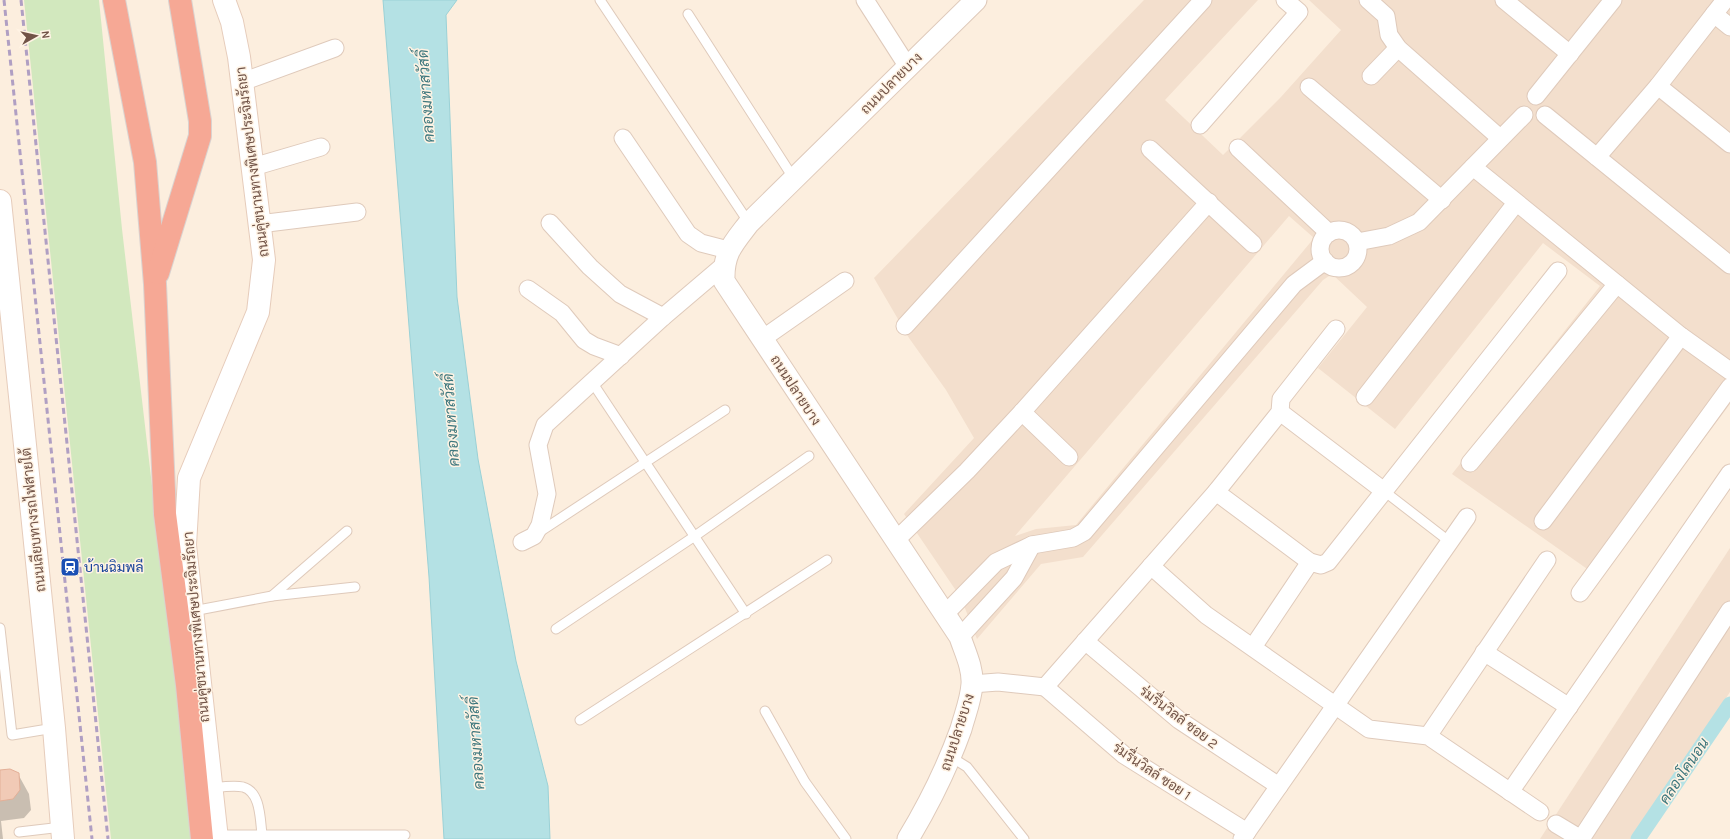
<svg xmlns="http://www.w3.org/2000/svg" width="1730" height="839" font-family="Karla,Sarabun,sans-serif">
<style>
.residential{fill:#f3dfcd;fill-rule:evenodd}
.green{fill:#d2e8be}
.water{fill:#b4e1e4;stroke:#9ad1d6}
.shadow{fill:#0003}
.lines{fill:none;stroke-linecap:round;stroke-linejoin:round}
.canal{stroke:#b4e1e4;stroke-width:15}
.building{fill:#f1cab6;stroke:#e3af97}
.service-casing{stroke:#dfcabb;stroke-width:11}
.minor-casing{stroke:#dfcabb;stroke-width:19}
.tertiary-casing{stroke:#dfcabb;stroke-width:23}
.secondary-casing{stroke:#e6ccbb;stroke-width:24}
.motorway-casing{stroke:#dad2cf;stroke-width:24}
.service{stroke:#fff;stroke-width:9}
.minor{stroke:#fff;stroke-width:17}
.tertiary{stroke:#fff;stroke-width:21}
.secondary{stroke:#fff;stroke-width:22}
.motorway{stroke:#f6a895;stroke-width:22}
.rail{stroke:#b09fc3;stroke-width:3;stroke-dasharray:6 4;stroke-linecap:butt}
.labels{text-anchor:middle;stroke-width:3;stroke-linejoin:round;paint-order:stroke}
.street-label{font-size:14px;fill:#715347;stroke:#fff3e4}
.transit-label{font-size:14px;fill:#164399;stroke:#fff3e4;text-anchor:start}
.water-label{font-size:15px;font-style:italic;fill:#3f787e;stroke:#fff3e4}
</style>
<rect width="100%" height="100%" fill="#fceede"/>
<g class="residential">
<path d="M1144 0H1258L1165 100 1223 155 1281 97 1341 30 1309 0H1730V404L1600 578 1452 474 1600 286 1543 243 1395 429 1318 368 1367 307 1332 274 1323 280 1083 557 1041 564 977 639 961 598 904 514 974 438 946 390 909 338 874 278ZM1289 216 1314 238 1076 525 1036 529 1015 536Z"/>
<polygon points="1730,548 1730,692 1631,839 1540,839"/>
</g>
<polygon class="green" points="24,0 99,0 122,229 158,537 199,839 111,839"/>
<polygon class="water" points="383,0 457,0 446,15 457,297 478,459 516,661 548,786 550,839 444,839 429,577"/>
<polygon class="shadow" points="0,771 18,774 29,794 31,810 24,818 1,821 3,839 0,839"/>
<g class="lines">
<polyline class="canal" points="1638,839 1730,704"/>
</g>
<polygon class="building" points="10,769 19,773 20,790 13,799 0,801 0,770"/>
<g class="lines">
<defs>
<g id="service">
<polyline points="600,0 749,223"/>
<polyline points="688,14 794,179"/>
<polyline points="592,382 746,614"/>
<polyline points="1384,491 1450,542"/>
<polyline points="538,533 725,410"/>
<polyline points="272,596 347,531"/>
<polyline points="193,611 272,596 355,587"/>
<polyline points="0,628 12,735 54,728"/>
<polyline points="556,629 695,536 809,456"/>
<polyline points="765,711 805,782 846,839"/>
<polyline points="580,720 827,560"/>
<polyline points="951,757 967,767 1024,839"/>
<path d="M211 788C221 787 234 785 243 787 261 792 260 820 262 834"/>
<polyline points="19,832 62,827"/>
<polyline points="216,835 405,835"/>
</g>
<g id="minor">
<polyline points="865,0 908,67"/>
<polyline points="1368,0 1386,16 1389,35 1398,48 1500,138"/>
<polyline points="1504,0 1570,54"/>
<polyline points="1714,14 1730,27"/>
<polyline points="1371,76 1398,48"/>
<polyline points="242,82 335,48"/>
<polyline points="1658,86 1730,144"/>
<polyline points="1309,87 1442,200"/>
<polyline points="1536,96 1613,0"/>
<polyline points="1545,115 1730,265"/>
<polyline points="1200,125 1299,12 1285,0"/>
<polyline points="623,138 688,234 701,243 728,250"/>
<polyline points="1238,148 1329,233"/>
<polyline points="1150,149 1253,244"/>
<polyline points="1597,157 1658,86 1725,0"/>
<polyline points="253,167 321,147"/>
<polyline points="1473,167 1681,336 1730,371"/>
<polyline points="550,223 590,267 620,294 663,317"/>
<polyline points="259,224 357,212"/>
<circle cx="1339" cy="249" r="19"/>
<polyline points="1357,242 1389,236 1419,222 1524,115"/>
<polyline points="528,289 562,313 584,340 594,346 621,356"/>
<polyline points="905,326 1203,0"/>
<polyline points="762,339 845,281"/>
<polyline points="1365,397 1516,203"/>
<polyline points="1022,412 1069,457"/>
<polyline points="1280,412 1384,491"/>
<polyline points="1470,463 1617,284"/>
<polyline points="1216,492 1310,562 1321,565 1328,562 1558,271"/>
<polyline points="1543,521 1681,336"/>
<polyline points="895,541 967,471 1022,412 1209,202"/>
<polyline points="522,542 534,536 540,525 547,494 538,445 545,425 663,317 723,266"/>
<polyline points="1151,566 1206,615 1369,729 1428,736 1540,812"/>
<polyline points="1580,593 1730,387"/>
<polyline points="944,615 996,562 1032,545 1073,538 1084,532 1294,284 1325,261"/>
<polyline points="960,637 1014,578 1032,545"/>
<polyline points="1085,641 1179,720 1279,786"/>
<polyline points="1253,647 1310,562"/>
<polyline points="1484,652 1569,707"/>
<polyline points="972,684 998,682 1045,687"/>
<polyline points="1045,687 1216,492 1280,412 1281,399 1336,329"/>
<polyline points="1045,687 1124,755 1247,832"/>
<polyline points="1428,736 1547,560"/>
<polyline points="1510,792 1730,473"/>
<polyline points="1556,824 1581,839"/>
<polyline points="1242,839 1467,517"/>
<polyline points="1581,839 1730,610"/>
</g>
<path id="tertiary" d="M908 839C929 804 947 768 961 729 965 714 971 700 972 684 973 668 965 652 960 637L724 281C723 253 733 244 749 223L976 0"/>
<g id="secondary">
<polyline points="0,201 54,728 63,839"/>
<polyline points="217,839 185,545 189,478 258,312 264,260 239,57 232,22 224,0"/>
</g>
<g id="motorway">
<polyline points="114,0 145,162 155,284 165,514 187,685 202,839"/>
<polyline points="158,273 200,136 200,121 180,0"/>
</g>
</defs>
<use href="#service" class="service-casing"/>
<use href="#minor" class="minor-casing"/>
<use href="#tertiary" class="tertiary-casing"/>
<use href="#secondary" class="secondary-casing"/>
<use href="#motorway" class="motorway-casing"/>
<use href="#service" class="service"/>
<use href="#minor" class="minor"/>
<use href="#tertiary" class="tertiary"/>
<use href="#secondary" class="secondary"/>
<use href="#motorway" class="motorway"/>
<g class="rail">
<polyline points="4,0 92,839"/>
<polyline points="21,0 108,839"/>
</g>
</g>
<defs>
<symbol id="station-square" viewBox="-11 -11 22 22"><rect x="-9" y="-9" width="18" height="18" rx="4" fill="#1a4fb4" stroke="#fff3e4"/><path d="M-3-6H3Q5-6 5-4V2Q5 4 3 4L4.5 6H3L1.5 4h-3L-3 6H-4.5L-3 4Q-5 4-5 2V-4Q-5-6-3-6ZM-3.5-4v3h7v-3ZM-3.5 1v1.5H-2V1ZM2 1v1.5H3.5V1Z" fill="#fff"/></symbol>
</defs>
<g fill-rule="evenodd">
<use href="#station-square" x="59" y="556" width="22" height="22"/>
</g>
<g class="labels">
<g class="street-label">
<text transform="translate(891 83) rotate(-45)" y="5">ถนนปลายบาง</text>
<text transform="translate(252 162) rotate(-97)" y="5">ถนนคู่ขนานทางพิเศษประจิมรัถยา</text>
<text transform="translate(796 390) rotate(57)" y="5">ถนนปลายบาง</text>
<text transform="translate(33 520) rotate(-96)" y="5">ถนนเลียบทางรถไฟสายใต้</text>
<text transform="translate(196 627) rotate(-95)" y="5">ถนนคู่ขนานทางพิเศษประจิมรัถยา</text>
<text transform="translate(1179 717) rotate(37)" y="5">ร่มรื่นวิลล์ ซอย 2</text>
<text transform="translate(957 732) rotate(-72)" y="5">ถนนปลายบาง</text>
<text transform="translate(1152 771) rotate(34)" y="5">ร่มรื่นวิลล์ ซอย 1</text>
</g>
<g class="transit-label">
<text x="84" y="572">บ้านฉิมพลี</text>
</g>
<g class="water-label">
<text transform="translate(426 96) rotate(-94)" y="5">คลองมหาสวัสดิ์</text>
<text transform="translate(451 420) rotate(-94)" y="5">คลองมหาสวัสดิ์</text>
<text transform="translate(476 743) rotate(-94)" y="5">คลองมหาสวัสดิ์</text>
<text transform="translate(1684 771) rotate(-56)" y="5">คลองโคนอน</text>
</g>
</g>
<g transform="translate(36 36) rotate(82)" stroke="#fff3e4" stroke-width="3" paint-order="stroke">
<path d="M0-3L7 15L0 10L-7 15Z" fill="#715347"/>
<text y="-6" font-size="11" font-weight="bold" text-anchor="middle" fill="#715347">N</text>
</g>
</svg>
